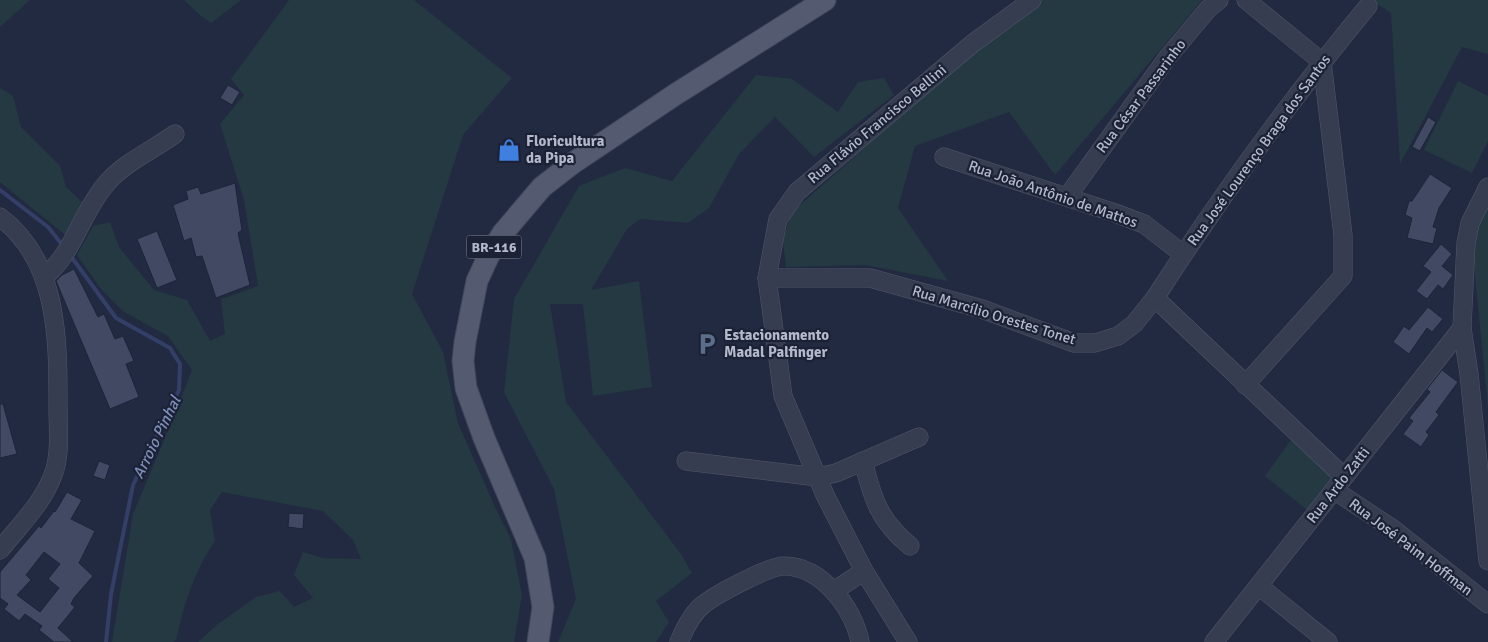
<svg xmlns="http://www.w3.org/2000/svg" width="1488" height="642" font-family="Signika,sans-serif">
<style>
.green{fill:#243942}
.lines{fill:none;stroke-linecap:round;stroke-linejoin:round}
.stream{stroke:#333f67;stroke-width:4}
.building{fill:#414963;stroke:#1d2438;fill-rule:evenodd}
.minor-casing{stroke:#51586b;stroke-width:19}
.major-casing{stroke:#40465a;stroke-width:23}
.minor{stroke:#363d50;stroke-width:18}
.major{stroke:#545b71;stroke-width:21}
.labels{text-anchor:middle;stroke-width:4.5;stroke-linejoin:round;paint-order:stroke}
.shield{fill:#1b2236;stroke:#858b9e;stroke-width:1}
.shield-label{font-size:14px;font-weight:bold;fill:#b3b8cb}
.street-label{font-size:15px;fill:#b3b8cb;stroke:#1b2236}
.poi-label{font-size:15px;font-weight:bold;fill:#b3b8cb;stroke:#1b2236;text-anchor:start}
.water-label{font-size:16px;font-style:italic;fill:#808eb9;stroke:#1b2236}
</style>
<rect width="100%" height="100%" fill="#222a41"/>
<g class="green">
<polygon points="0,0 30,0 0,27"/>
<polygon points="184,0 241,0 211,23 200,15"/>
<path d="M289 0H414L512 78 463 135 412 294 443 352 458 423 495 507 511 539 522 595 514 642H198L218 624 256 597 280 591 294 607 313 598 294 575 303 552 323 558 361 559 353 540 323 511 222 492 210 510 215 541C194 571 184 604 176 640L173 642H112L133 514 175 414 192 370 168 336 124 312 101 289 77 255 93 226 110 222 119 247 154 290 187 300 210 341 225 334 221 299 258 286 244 200 220 124 244 95 231 79Z"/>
<polygon points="1042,0 1202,0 1055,175 1009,112 915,146 898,208 948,281 866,265 786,267 783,241 791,213 978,47"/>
<polygon points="1371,0 1488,0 1488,54 1462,47 1400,164 1391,13"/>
<polygon points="756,75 792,79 838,112 858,82 884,78 894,95 814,157 775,117 739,154 709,208 688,223 640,219 627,229 591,290 639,281 652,387 593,396 583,304 550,304 566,402 681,554 692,573 656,601 669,622 656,642 558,642 576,599 554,489 504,392 514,299 579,186 625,168 672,181"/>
<polygon points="1458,81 1488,96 1488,141 1472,173 1424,150"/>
<polygon points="0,88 13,96 21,127 60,166 66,187 85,205 69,238 0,182"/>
<polygon points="1488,204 1488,408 1471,235"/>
<polygon points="1293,437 1336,476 1307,510 1265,476"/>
</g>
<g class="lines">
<g class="stream">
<polyline points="0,190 48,227 64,247"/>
<polyline points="70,255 116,318 170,348 180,364 179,390 133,485 111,594 106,642"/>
</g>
</g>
<g class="building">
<polygon points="228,85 240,92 232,105 220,98"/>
<polygon points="1428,117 1436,122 1420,151 1412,147"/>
<polygon points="1430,174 1452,188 1439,208 1433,227 1437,228 1433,244 1407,238 1412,218 1405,215 1409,201 1412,201"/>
<polygon points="235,183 242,230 238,233 250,285 216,298 202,256 196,257 191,238 184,241 173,205 188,199 186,191 198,187 201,194"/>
<polygon points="157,231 177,280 157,288 137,239"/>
<polygon points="1441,244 1452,254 1442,266 1453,275 1443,289 1438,285 1427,299 1416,291 1431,272 1423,266"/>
<polygon points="74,269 98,317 104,314 115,339 123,336 134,361 126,364 139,397 110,409 56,281 62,275"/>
<polygon points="1428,307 1443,319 1432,332 1427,328 1409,354 1393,342 1404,326 1409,330"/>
<polygon points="1442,370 1458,382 1436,412 1439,415 1426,432 1429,435 1421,447 1403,434 1413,421 1409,418 1430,392 1427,389"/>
<polygon points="0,404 3,404 17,454 0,458"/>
<polygon points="99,461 110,465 105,480 93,476"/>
<path d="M67 492 82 500 71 519 95 531 79 563 93 576 74 598 71 604 75 607 58 628 73 642H54L39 630 42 626 25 614 19 621 4 609 8 604 0 598V572L39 526 41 528 54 511 55 512ZM44 552 60 564 48 579 59 588 40 612 17 595 31 580 26 575Z"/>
<polygon points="289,513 304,514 303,529 288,527"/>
</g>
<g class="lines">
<defs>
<g id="minor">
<polyline points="1246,0 1322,62"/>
<polyline points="944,157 1115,213 1144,224 1183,254"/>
<polyline points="1488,187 1470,223 1466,243 1462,328 1469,374 1488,561"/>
<polyline points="1067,197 1167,58 1208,9 1219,0"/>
<path d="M0 217C59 261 58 341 58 407 58 429 61 455 53 475 43 503 18 527 0 550"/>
<path d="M44 277C74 253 81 213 106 184 123 163 153 150 175 134"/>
<polyline points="767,278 870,278 982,309 1074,343 1095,343 1118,336 1134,324 1155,298 1344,477"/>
<path d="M1155 298C1220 197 1292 98 1368 6"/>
<polyline points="1245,385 1343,276 1343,235 1322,62"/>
<polyline points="686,461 817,477 836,473 919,437"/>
<path d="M863 461C873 500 879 520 910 546"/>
<polyline points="1334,490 1393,529 1488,604"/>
<polyline points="1259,586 1328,642"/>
<polyline points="834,591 864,571"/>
<path d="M679 642C684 630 693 612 704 604 717 594 769 566 784 566 821 566 854 608 860 642"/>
<polyline points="908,642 864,571 825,495 783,396 767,278 778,219 797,192 972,44 1032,0"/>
<polyline points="1214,642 1462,328"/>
</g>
<polyline id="major" points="538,642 543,607 535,558 484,438 466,388 463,361 465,342 477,281 489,255 503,233 542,187 573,163 676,94 825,0"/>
</defs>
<use href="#minor" class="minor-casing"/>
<use href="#major" class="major-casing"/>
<use href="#minor" class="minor"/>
<use href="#major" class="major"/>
</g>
<defs>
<symbol id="shop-bare" viewBox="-9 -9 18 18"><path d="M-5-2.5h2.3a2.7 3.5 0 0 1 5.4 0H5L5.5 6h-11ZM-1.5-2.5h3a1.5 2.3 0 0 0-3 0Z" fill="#3f7fe0" stroke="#1b2236" stroke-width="2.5" paint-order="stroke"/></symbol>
<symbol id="parking-bare" viewBox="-9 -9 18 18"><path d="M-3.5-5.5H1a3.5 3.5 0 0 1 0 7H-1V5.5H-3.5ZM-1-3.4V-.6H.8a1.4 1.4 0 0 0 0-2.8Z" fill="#5c6f8a" stroke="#1b2236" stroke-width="2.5" paint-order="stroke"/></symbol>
</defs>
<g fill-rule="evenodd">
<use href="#shop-bare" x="493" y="134" width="32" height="32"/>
<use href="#parking-bare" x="691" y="328" width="32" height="32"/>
</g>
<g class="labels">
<rect class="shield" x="466.5" y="235.5" width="55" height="23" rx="4"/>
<g class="shield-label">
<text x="494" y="252">BR-116</text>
</g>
<g class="street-label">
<text transform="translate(1141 96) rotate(-53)" y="5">Rua César Passarinho</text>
<text transform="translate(877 124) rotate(-40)" y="5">Rua Flávio Francisco Bellini</text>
<text transform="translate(1259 150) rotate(-54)" y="5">Rua José Lourenço Braga dos Santos</text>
<text transform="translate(1053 194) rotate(19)" y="5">Rua João Antônio de Mattos</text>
<text transform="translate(994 315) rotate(17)" y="5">Rua Marcílio Orestes Tonet</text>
<text transform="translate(1338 485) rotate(-52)" y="5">Rua Ardo Zatti</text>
<text transform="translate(1411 547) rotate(37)" y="5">Rua José Paim Hoffman</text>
</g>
<g class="poi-label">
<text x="526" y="146">Floricultura<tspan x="526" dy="17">da Pipa</tspan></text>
<text x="724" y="340">Estacionamento<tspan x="724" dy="17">Madal Palfinger</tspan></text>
</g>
<g class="water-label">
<text transform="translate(156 437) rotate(-64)" y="6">Arroio Pinhal</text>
</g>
</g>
</svg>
